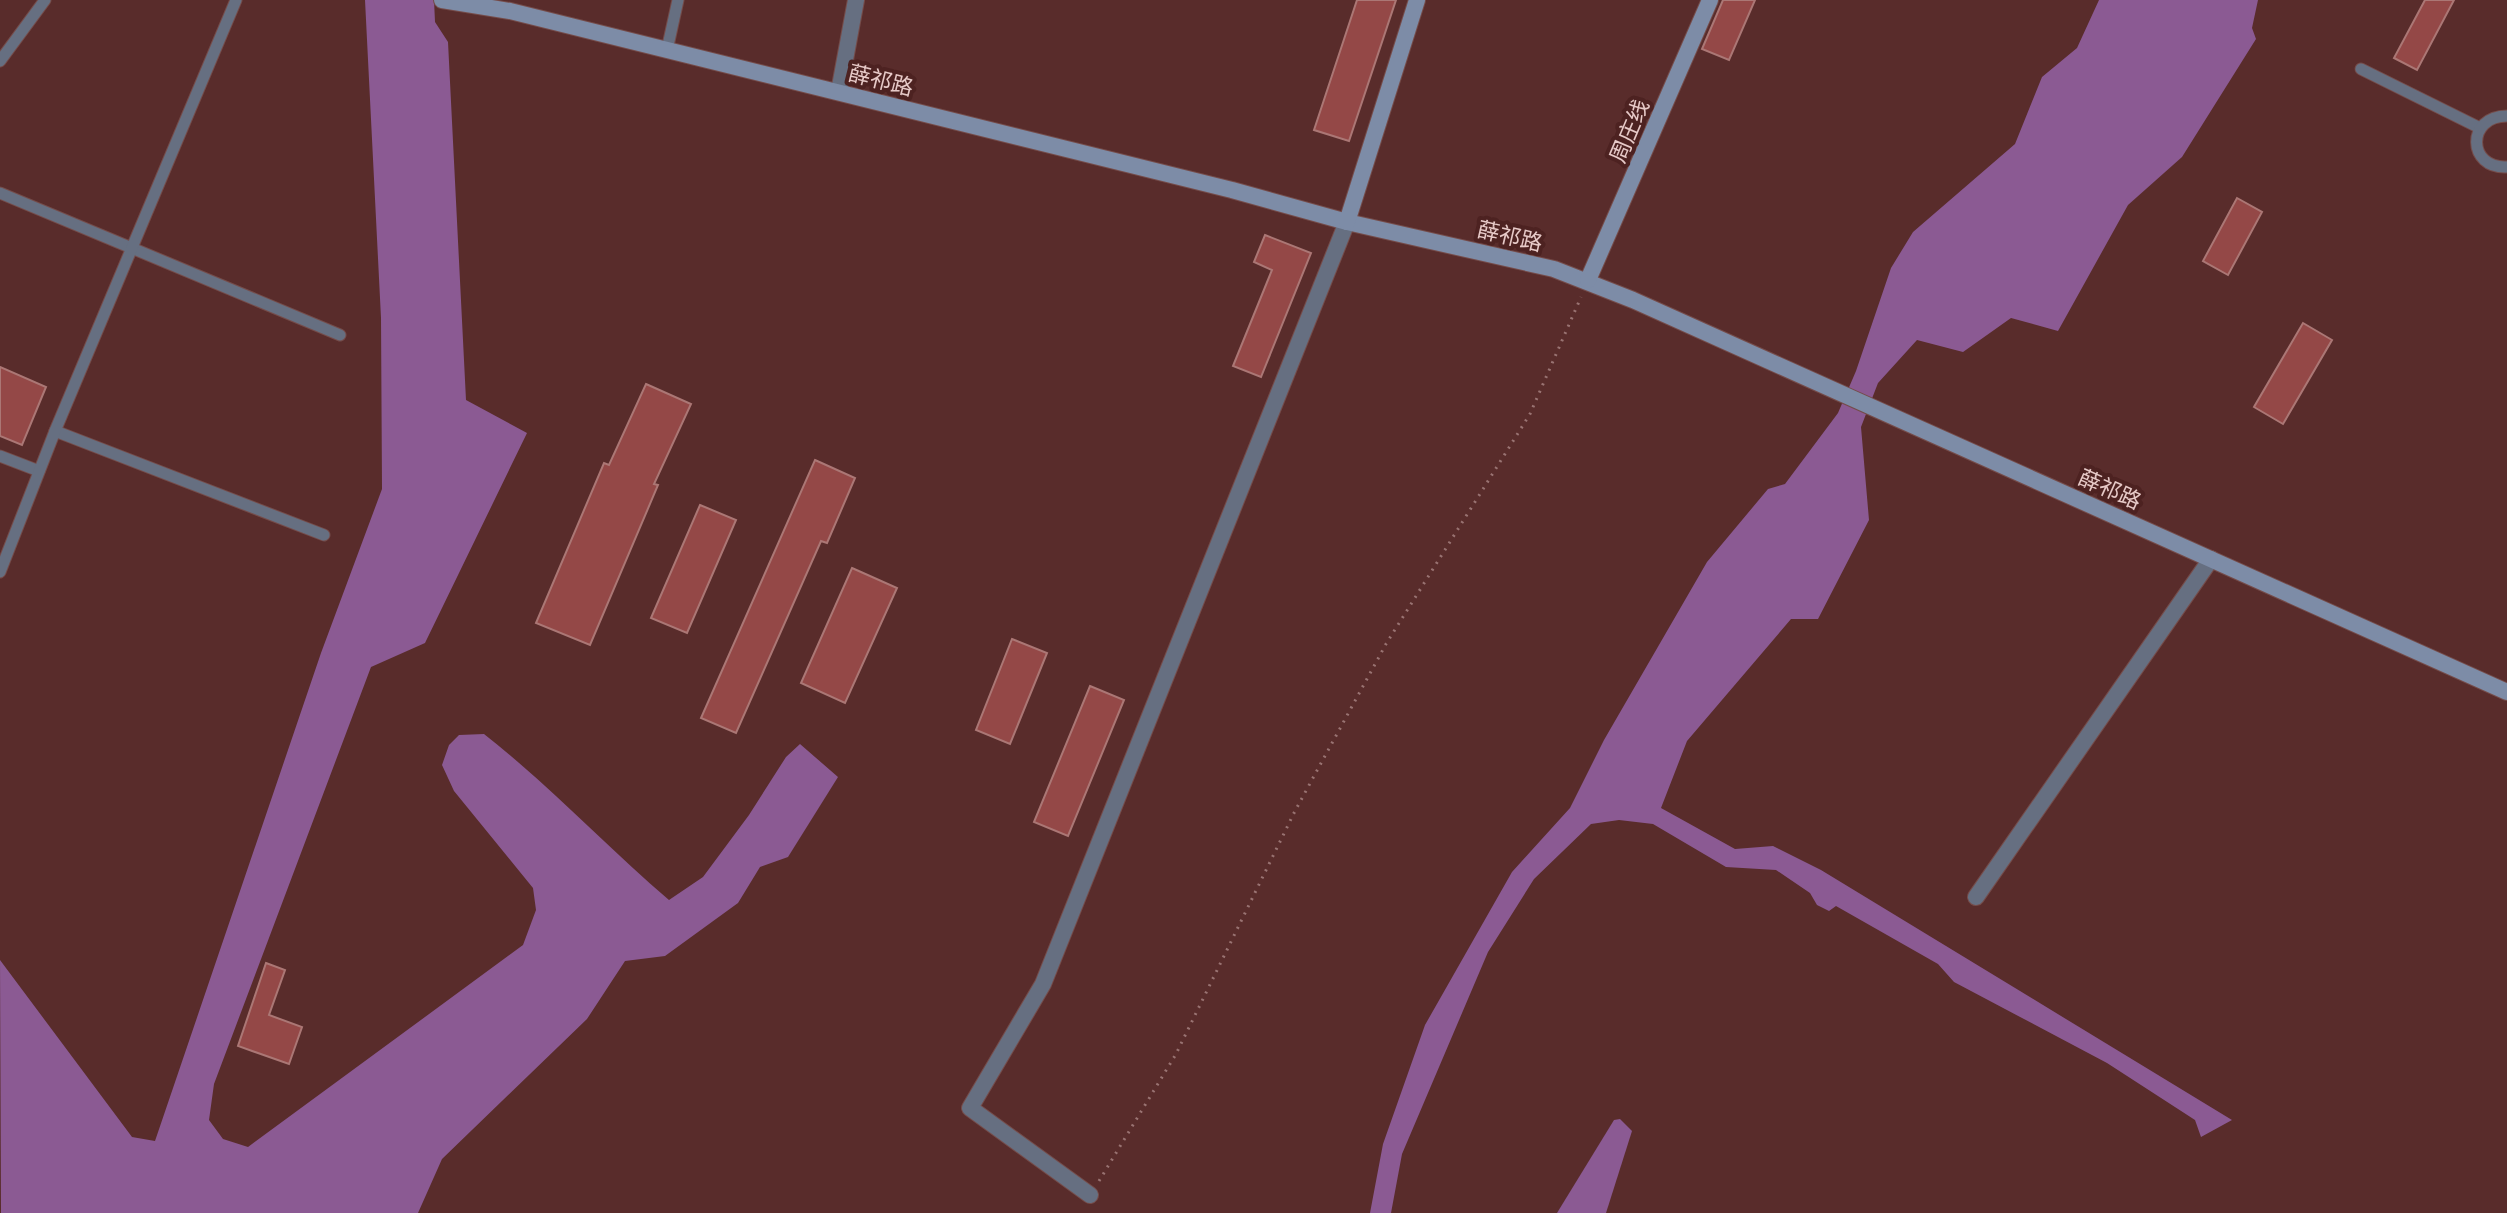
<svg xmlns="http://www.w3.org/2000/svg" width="2507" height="1213" font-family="'Public Sans','Noto Sans SC',sans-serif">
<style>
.water{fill:#8b5a93}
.building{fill:#944847;stroke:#ab7775;stroke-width:2}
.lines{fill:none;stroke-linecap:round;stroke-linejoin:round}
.lane-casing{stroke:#754c4a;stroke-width:13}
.street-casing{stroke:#754c4a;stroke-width:18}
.secondary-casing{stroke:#754c4a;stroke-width:18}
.path{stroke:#997372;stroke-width:3;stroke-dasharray:2 6;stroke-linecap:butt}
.lane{stroke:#666f81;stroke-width:11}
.street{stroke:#666f81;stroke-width:16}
.secondary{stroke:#7d8ca7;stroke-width:16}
.labels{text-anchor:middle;stroke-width:8;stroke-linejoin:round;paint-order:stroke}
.street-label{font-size:22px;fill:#e7cac8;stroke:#4d2221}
</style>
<rect width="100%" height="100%" fill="#592c2b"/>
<g class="water">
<path d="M365 0H434L435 22 448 42 466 400 527 433 425 643 371 667 214 1084 209 1120 223 1139 248 1147 523 945 536 910 533 888 454 791 442 765 449 745 459 735 484 734C549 785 606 846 669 900L703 877 749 815 786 757 800 744 838 777 788 857 760 867 738 903 665 956 625 961 587 1019 442 1159 418 1213H1L0 960 132 1137 155 1141 321 653 382 489 381 318Z"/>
<polygon points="2099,0 2258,0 2252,28 2256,39 2182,157 2128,205 2058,331 2011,318 1963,352 1917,340 1878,383 1861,427 1869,520 1818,619 1791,619 1687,741 1661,808 1735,849 1773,846 1821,870 2232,1120 2201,1137 2195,1120 2107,1063 1954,982 1938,964 1836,906 1829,911 1817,905 1810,893 1776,870 1726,867 1653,824 1619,820 1591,824 1534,879 1488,952 1402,1154 1391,1213 1370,1213 1383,1144 1425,1025 1512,872 1570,808 1604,740 1707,562 1768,489 1785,484 1838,413 1856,371 1891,268 1913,232 2015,144 2042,77 2077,48"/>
<polygon points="1620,1119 1632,1131 1606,1213 1557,1213 1614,1120"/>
</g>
<g class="building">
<polygon points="1357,0 1396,0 1349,141 1314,130"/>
<polygon points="1723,0 1755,0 1729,60 1702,49"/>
<polygon points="2425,0 2454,0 2417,70 2394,58"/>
<polygon points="2237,198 2262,212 2228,275 2203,261"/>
<polygon points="1265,235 1311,253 1261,377 1233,366 1272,270 1254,262"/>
<polygon points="2303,323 2332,340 2283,424 2254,407"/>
<polygon points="0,367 46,387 22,445 0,436"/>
<polygon points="646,384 691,404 654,484 658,485 590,645 536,623 604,463 609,465"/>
<polygon points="815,460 855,478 827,543 821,541 736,733 701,718"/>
<polygon points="700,505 736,520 687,633 651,618"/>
<polygon points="852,568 897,588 845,703 801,683"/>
<polygon points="1012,639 1047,653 1010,744 976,730"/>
<polygon points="1090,686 1124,700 1068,836 1034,822"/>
<polygon points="266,963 285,970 269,1015 302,1027 289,1064 238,1046"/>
</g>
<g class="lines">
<defs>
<g id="lane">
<polyline points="667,50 678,0"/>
<polyline points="0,61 45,0"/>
<polyline points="2361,69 2480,128"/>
<path d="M2507 116C2466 116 2467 169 2507 167"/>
<polyline points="0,193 340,335"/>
<polyline points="55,431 324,535"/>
<polyline points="0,456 39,471"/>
<polyline points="0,572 55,431 236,0"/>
</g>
<g id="street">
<polyline points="839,92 856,0"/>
<polyline points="1976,897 2211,559"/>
<polyline points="1090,1195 970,1108 1043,984 1347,222"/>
</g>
<g id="secondary">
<polyline points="442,0 510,11 1232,190 1347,222 1554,269 1633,300 2507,692"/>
<polyline points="1347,222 1417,0"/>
<polyline points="1588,280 1710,0"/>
</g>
</defs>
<use href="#lane" class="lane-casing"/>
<use href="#street" class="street-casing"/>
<use href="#secondary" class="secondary-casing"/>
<polyline class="path" points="1099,1181 1176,1054 1295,811 1386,644 1530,414 1581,297"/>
<use href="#lane" class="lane"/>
<use href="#street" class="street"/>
<use href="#secondary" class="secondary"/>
</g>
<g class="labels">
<g class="street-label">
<text transform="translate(881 80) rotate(14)" y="8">薛祁路</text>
<text transform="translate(1629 131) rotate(-67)" y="8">周庄线</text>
<text transform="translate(1510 236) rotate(13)" y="8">薛祁路</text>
<text transform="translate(2110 489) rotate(24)" y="8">薛祁路</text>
</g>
</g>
</svg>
